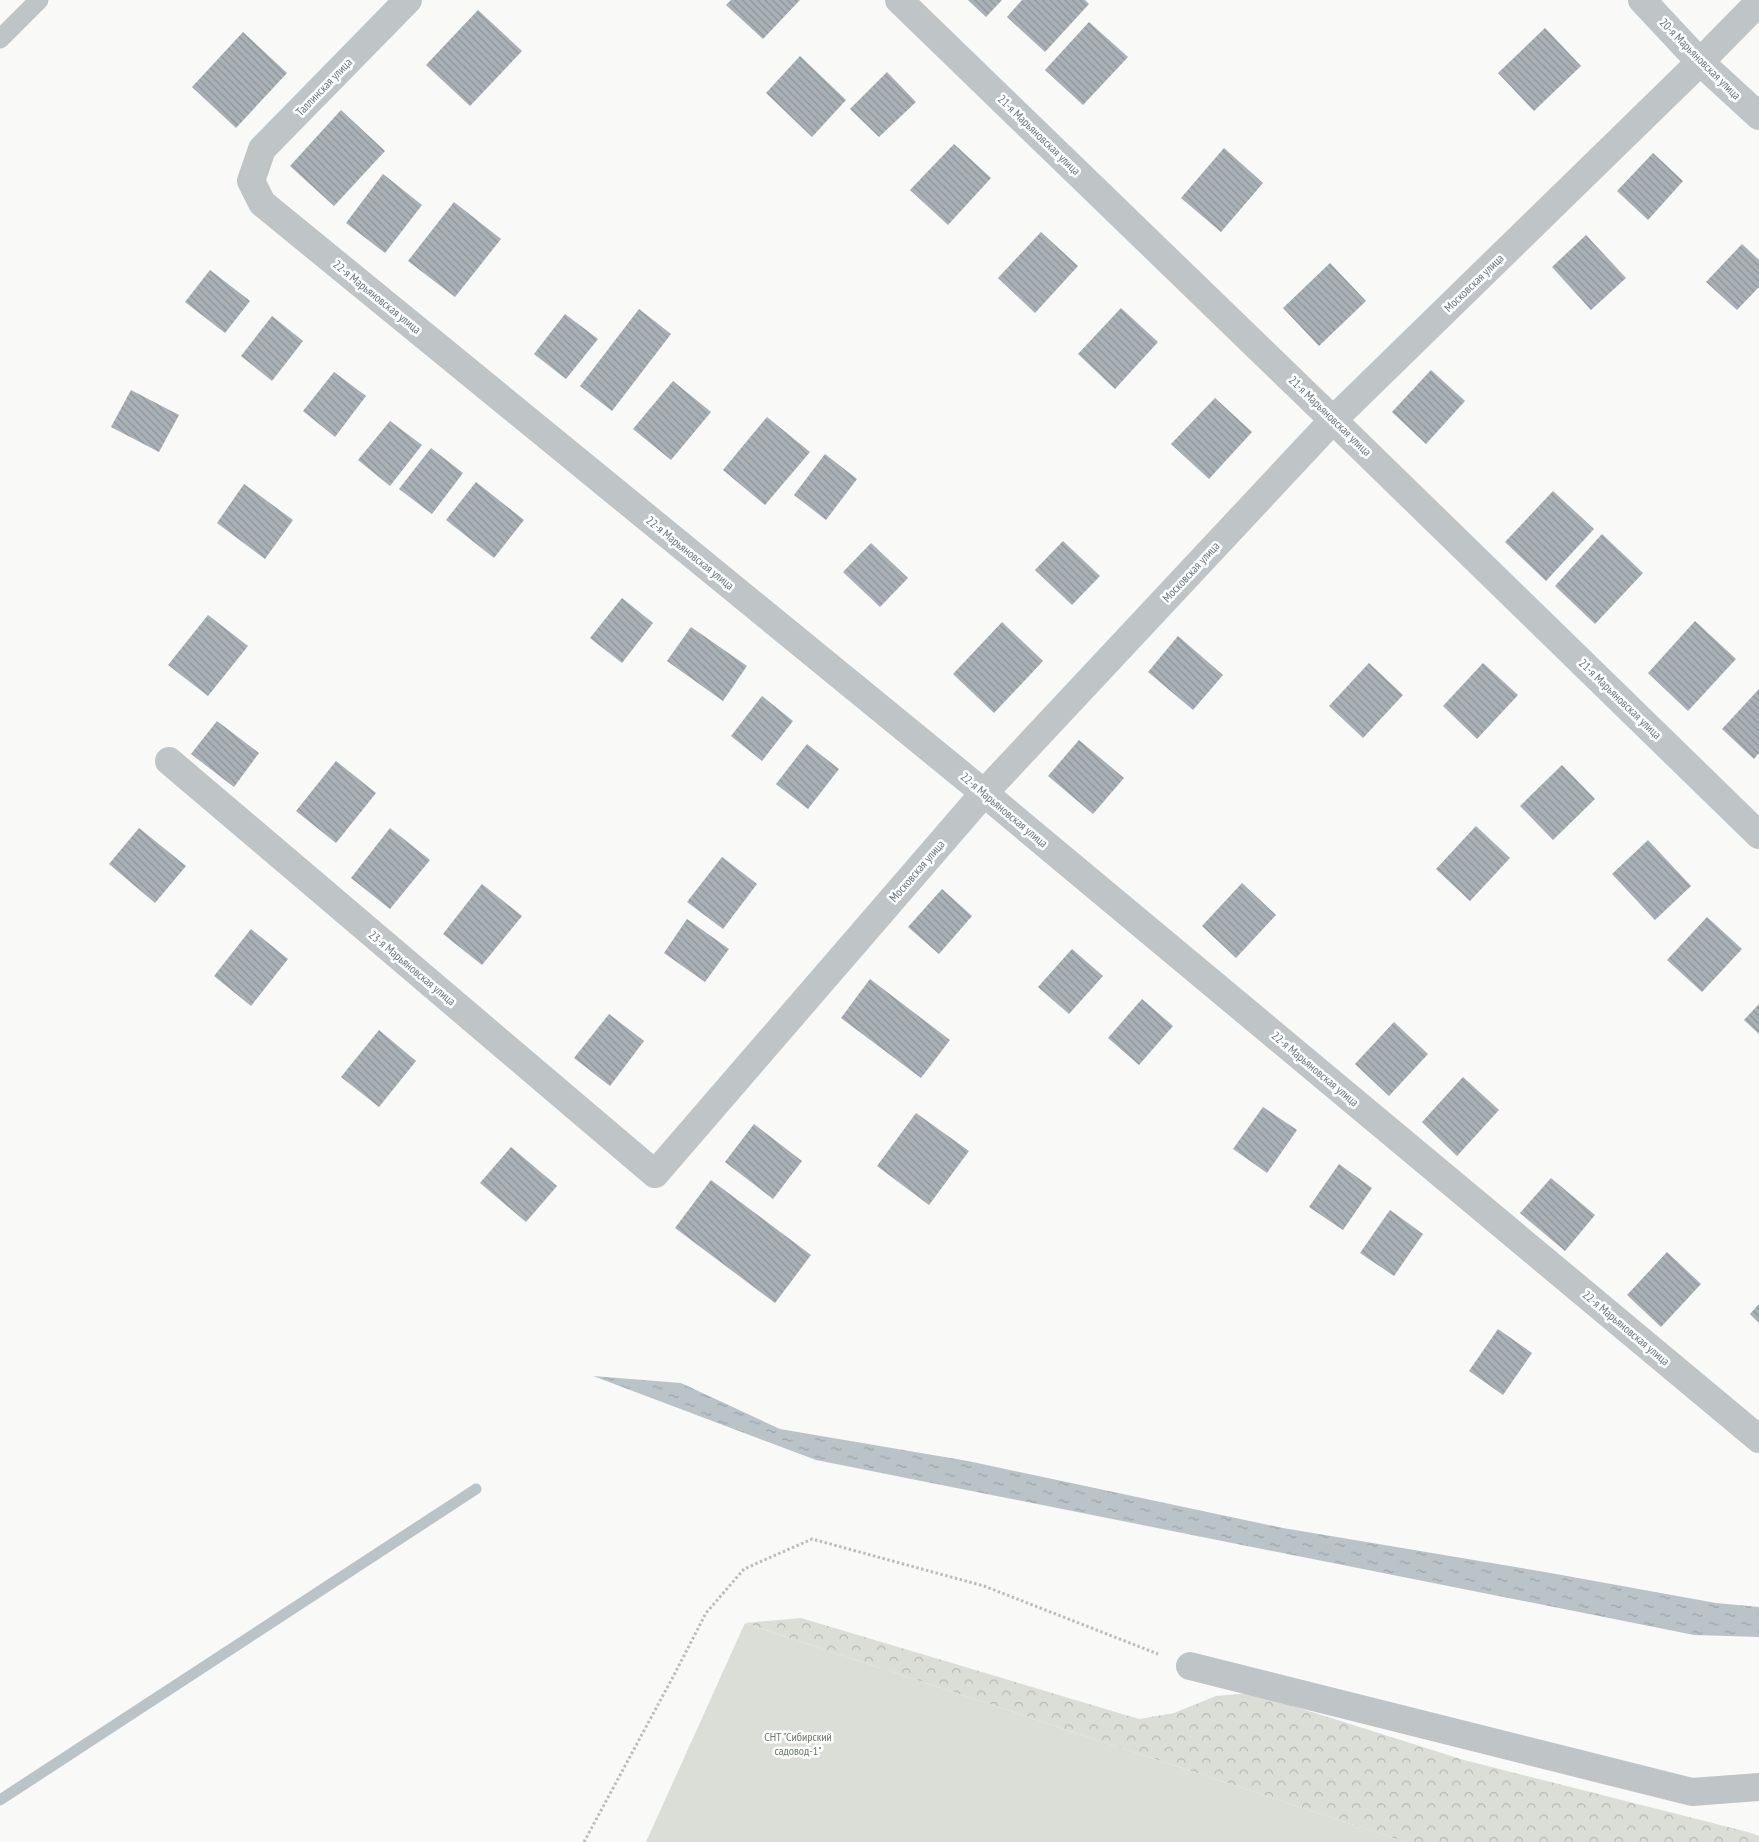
<svg xmlns="http://www.w3.org/2000/svg" width="1759" height="1842" font-family="'PT Sans Narrow',sans-serif">
<style>
.forest{fill:url(#forest-crowns)}
.green{fill:#daded7}
.water{fill:url(#water-ripples)}
.lines{fill:none;stroke-linecap:round;stroke-linejoin:round}
.stream{stroke:#bac4c8;stroke-width:11}
.building{fill:url(#building-back-hatch)}
.path{stroke:#babdc0;stroke-width:3;stroke-dasharray:2.5 2.5;stroke-linecap:butt}
.service{stroke:#bfc4c7;stroke-width:19}
.minor{stroke:#bfc4c7;stroke-width:28}
.labels{text-anchor:middle;stroke-width:5;stroke-linejoin:round;paint-order:stroke}
.street-label{font-size:12px;fill:#67767f;stroke:#fff}
.park-label{font-size:12px;fill:#6a7866;stroke:#fff}
</style>
<defs>
<pattern id="forest-crowns" width="20" height="18" patternUnits="userSpaceOnUse" patternTransform="scale(1.25)"><rect width="20" height="18" fill="#daded7"/><path d="M2 6a3 3 0 1 1 6 0M12 15a3 3 0 1 1 6 0" fill="none" stroke="#b5b9b4"/></pattern>
<pattern id="water-ripples" width="26" height="14" patternUnits="userSpaceOnUse" patternTransform="scale(1.25)"><rect width="26" height="14" fill="#bac4c8"/><path d="M2 4q2-2 4 0t4 0M15 11q2-2 4 0t4 0" fill="none" stroke="#9ba4a8"/></pattern>
<pattern id="building-back-hatch" width="6" height="6" patternUnits="userSpaceOnUse" patternTransform="scale(1.25)"><rect width="6" height="6" fill="#a9b0b6"/><path d="M-1 5l2 2M0 0l6 6M5-1l2 2" fill="none" stroke="#8d9499"/></pattern>
</defs>
<rect width="100%" height="100%" fill="#f9f9f8"/>
<polygon class="forest" points="801,1618 1139,1719 1174,1713 1216,1696 1252,1693 1464,1760 1748,1832 1759,1836 1759,1842 1405,1842 745,1623"/>
<polygon class="green" points="745,1623 1405,1842 646,1842"/>
<polygon class="water" points="593,1376 681,1383 780,1429 968,1461 1283,1528 1545,1572 1716,1603 1759,1607 1759,1637 1694,1635 816,1460"/>
<g class="lines">
<polyline class="stream" points="0,1800 476,1489"/>
</g>
<g class="building">
<polygon points="731,0 800,0 763,39 726,5"/>
<polygon points="968,0 1002,0 986,17"/>
<polygon points="1022,0 1085,0 1089,4 1045,52 1007,17"/>
<polygon points="478,10 522,51 470,106 426,65"/>
<polygon points="1089,22 1128,57 1083,105 1045,70"/>
<polygon points="1545,28 1581,66 1534,111 1498,73"/>
<polygon points="243,32 287,73 236,128 192,87"/>
<polygon points="800,56 846,100 812,137 766,93"/>
<polygon points="887,72 916,102 879,137 850,109"/>
<polygon points="341,110 385,151 334,206 290,166"/>
<polygon points="954,144 991,178 948,225 910,190"/>
<polygon points="1224,148 1263,183 1221,232 1181,198"/>
<polygon points="1653,153 1683,181 1648,220 1617,191"/>
<polygon points="383,174 422,205 385,253 346,223"/>
<polygon points="454,202 501,239 455,297 408,261"/>
<polygon points="1041,232 1078,266 1035,313 998,278"/>
<polygon points="1586,235 1626,278 1591,310 1552,267"/>
<polygon points="1742,244 1759,260 1759,287 1737,310 1706,282"/>
<polygon points="1330,263 1366,301 1319,346 1283,308"/>
<polygon points="210,270 250,301 225,333 185,302"/>
<polygon points="1121,308 1158,342 1115,389 1078,354"/>
<polygon points="639,309 671,334 612,411 580,386"/>
<polygon points="565,314 598,339 566,379 534,354"/>
<polygon points="272,316 303,341 272,381 241,356"/>
<polygon points="1431,370 1465,401 1426,444 1392,412"/>
<polygon points="334,372 366,396 335,437 303,411"/>
<polygon points="673,381 711,412 671,460 633,429"/>
<polygon points="131,390 179,415 159,452 111,427"/>
<polygon points="1215,398 1252,432 1209,479 1171,444"/>
<polygon points="767,417 810,452 765,505 723,470"/>
<polygon points="390,421 422,445 390,486 358,460"/>
<polygon points="431,448 463,473 432,514 399,489"/>
<polygon points="825,454 857,479 826,520 794,495"/>
<polygon points="476,482 524,520 494,558 446,520"/>
<polygon points="244,484 293,520 265,559 217,523"/>
<polygon points="1553,491 1594,529 1546,581 1505,542"/>
<polygon points="1602,534 1643,573 1595,624 1555,586"/>
<polygon points="1063,541 1100,576 1072,605 1035,570"/>
<polygon points="871,543 908,578 880,607 843,572"/>
<polygon points="622,598 653,623 622,663 590,638"/>
<polygon points="208,615 248,646 208,696 168,665"/>
<polygon points="1695,621 1736,659 1688,711 1648,673"/>
<polygon points="1002,622 1043,661 994,713 953,674"/>
<polygon points="691,627 747,666 723,701 667,661"/>
<polygon points="1178,636 1223,675 1193,710 1148,672"/>
<polygon points="1369,663 1403,695 1363,738 1329,706"/>
<polygon points="1483,663 1518,695 1477,739 1443,706"/>
<polygon points="1759,689 1759,753 1754,759 1722,729"/>
<polygon points="762,696 793,721 762,761 731,736"/>
<polygon points="217,721 259,753 234,787 191,754"/>
<polygon points="1079,740 1124,778 1093,814 1048,776"/>
<polygon points="807,744 839,769 808,809 776,784"/>
<polygon points="336,761 376,793 336,843 296,811"/>
<polygon points="1562,765 1595,799 1553,840 1520,806"/>
<polygon points="1476,826 1510,858 1470,901 1436,869"/>
<polygon points="139,828 186,866 155,903 109,864"/>
<polygon points="390,828 430,860 390,909 351,878"/>
<polygon points="1648,840 1691,886 1655,920 1612,874"/>
<polygon points="722,857 757,884 723,929 687,902"/>
<polygon points="1242,883 1276,915 1236,958 1202,926"/>
<polygon points="482,884 522,916 482,965 443,934"/>
<polygon points="942,889 972,916 939,954 908,927"/>
<polygon points="1707,917 1742,949 1702,992 1667,960"/>
<polygon points="687,919 729,949 705,982 664,953"/>
<polygon points="251,929 288,959 251,1006 214,976"/>
<polygon points="1072,949 1103,976 1069,1014 1038,987"/>
<polygon points="870,979 950,1040 921,1078 841,1018"/>
<polygon points="1142,999 1173,1026 1139,1065 1108,1038"/>
<polygon points="1759,1004 1759,1034 1744,1020"/>
<polygon points="609,1014 644,1041 610,1086 574,1058"/>
<polygon points="1394,1022 1428,1054 1389,1096 1355,1064"/>
<polygon points="379,1030 416,1061 379,1107 341,1077"/>
<polygon points="1463,1077 1499,1110 1457,1156 1422,1122"/>
<polygon points="1263,1107 1297,1130 1267,1173 1233,1149"/>
<polygon points="916,1113 969,1151 929,1205 877,1166"/>
<polygon points="754,1124 802,1161 773,1199 725,1162"/>
<polygon points="511,1147 557,1186 526,1222 480,1183"/>
<polygon points="1339,1164 1372,1188 1343,1230 1309,1207"/>
<polygon points="1551,1178 1595,1215 1565,1251 1520,1213"/>
<polygon points="711,1180 811,1255 775,1303 675,1228"/>
<polygon points="1390,1210 1423,1234 1394,1276 1360,1253"/>
<polygon points="1667,1252 1701,1284 1661,1327 1627,1295"/>
<polygon points="1759,1304 1759,1323 1750,1314"/>
<polygon points="1498,1329 1532,1353 1503,1395 1469,1371"/>
</g>
<g class="lines">
<polyline class="path" points="584,1842 674,1675 706,1613 744,1569 812,1539 984,1586 1158,1654"/>
<polyline class="service" points="0,39 39,0"/>
<g class="minor">
<polyline points="408,0 262,149 251,181 262,203 984,793 1759,1439"/>
<polyline points="899,0 1333,420 1759,835"/>
<polyline points="1642,0 1700,62 1759,116"/>
<polyline points="169,761 655,1174 984,793 1333,420 1700,62 1759,2"/>
<polyline points="1190,1666 1692,1792 1759,1787"/>
</g>
</g>
<g class="labels">
<g class="street-label">
<text transform="translate(1700 59) rotate(45)" y="4">20-я Марьяновская улица</text>
<text transform="translate(324 87) rotate(-46)" y="4">Таллинская улица</text>
<text transform="translate(1039 135) rotate(44)" y="4">21-я Марьяновская улица</text>
<text transform="translate(1474 283) rotate(-44)" y="4">Московская улица</text>
<text transform="translate(377 297) rotate(39)" y="4">22-я Марьяновская улица</text>
<text transform="translate(1330 416) rotate(44)" y="4">21-я Марьяновская улица</text>
<text transform="translate(690 553) rotate(39)" y="4">22-я Марьяновская улица</text>
<text transform="translate(1191 572) rotate(-47)" y="4">Московская улица</text>
<text transform="translate(1620 699) rotate(44)" y="4">21-я Марьяновская улица</text>
<text transform="translate(1004 810) rotate(40)" y="4">22-я Марьяновская улица</text>
<text transform="translate(917 871) rotate(-49)" y="4">Московская улица</text>
<text transform="translate(412 968) rotate(40)" y="4">23-я Марьяновская улица</text>
<text transform="translate(1315 1069) rotate(40)" y="4">22-я Марьяновская улица</text>
<text transform="translate(1626 1328) rotate(40)" y="4">22-я Марьяновская улица</text>
</g>
<g class="park-label">
<text x="798" y="1741">СНТ "Сибирский<tspan x="798" dy="14">садовод-1"</tspan></text>
</g>
</g>
</svg>
